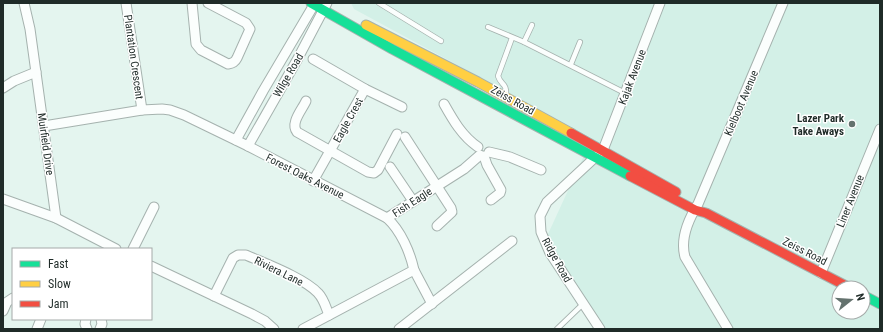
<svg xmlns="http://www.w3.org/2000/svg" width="883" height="332" font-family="'Roboto Condensed',sans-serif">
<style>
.built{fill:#d3f0e7;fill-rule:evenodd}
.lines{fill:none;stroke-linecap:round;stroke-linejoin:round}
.lane-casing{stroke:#a5b2ae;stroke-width:6}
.street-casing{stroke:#a5b2ae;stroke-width:11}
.fast-casing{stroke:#a5b2ae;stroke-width:11}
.slow-casing{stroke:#a5b2ae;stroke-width:11}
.jam-casing{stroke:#a5b2ae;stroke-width:11}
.lane{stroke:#fbfefd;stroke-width:4.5}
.street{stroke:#fbfefd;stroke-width:9}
.fast{stroke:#16e098;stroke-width:9}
.slow{stroke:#ffcf43;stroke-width:9}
.jam{stroke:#f24e42;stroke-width:9}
.poi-dot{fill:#64726e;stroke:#fff;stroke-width:1.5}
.labels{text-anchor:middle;stroke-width:3;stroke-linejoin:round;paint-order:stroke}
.street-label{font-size:11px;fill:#1f2b28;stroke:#fff}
.poi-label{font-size:11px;font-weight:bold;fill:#1f2b28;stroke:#fff;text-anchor:end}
</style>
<rect width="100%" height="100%" fill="#e4f5ef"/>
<path class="built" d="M351 3H880V329H595L543 245 592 138 354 9ZM839 288H863V312H839Z"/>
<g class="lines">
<defs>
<g id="lane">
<polyline points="379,3 441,41"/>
<polyline points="488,27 524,42 625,93"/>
<polyline points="524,42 532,25"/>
<polyline points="571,64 580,42"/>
<path d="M506 96C507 82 501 86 498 76L512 38"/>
<polyline points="557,329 583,304"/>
</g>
<g id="street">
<polyline points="24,3 30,29 56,218"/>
<polyline points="126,3 142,110"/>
<path d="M192 3 196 44 201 50 228 64C233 63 235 62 237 58L250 29 246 23 208 3"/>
<polyline points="313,59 365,89 402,107"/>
<polyline points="3,88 14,81 36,72"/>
<path d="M306 101C302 110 290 123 297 132L368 172 374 173 378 170 397 134"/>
<path d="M444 104C453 120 462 136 478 147"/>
<path d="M44 126 142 110 162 109 170 110 184 115 248 146 387 218C401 231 410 252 414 270L303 329"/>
<polyline points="405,137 451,208 452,212 437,226"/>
<polyline points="236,140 263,91 315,3"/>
<polyline points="248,146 297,60 327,3"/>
<polyline points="489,152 510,157 541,170"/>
<polyline points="484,156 487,165 501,190 500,193 491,200"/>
<polyline points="390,167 413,201"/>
<polyline points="313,181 365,89"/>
<polyline points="3,199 56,218 116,249"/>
<polyline points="387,218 464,169 480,155"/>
<polyline points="133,249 154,207"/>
<polyline points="151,266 252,314 265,321 274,329"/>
<polyline points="414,270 432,304"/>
<polyline points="821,273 880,129"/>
<path d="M214 296 233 258 238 255H246C266 264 304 278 318 293 324 299 326 308 329 315"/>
<polyline points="3,311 7,302 13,298"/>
<polyline points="86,319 85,324 87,329"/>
<polyline points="37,329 41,319"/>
<polyline points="100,329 102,324 101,319"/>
<polyline points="399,329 512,241"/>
<polyline points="600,329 550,253 541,232 540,216 547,202 603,150 660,3"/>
<path d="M728 329 685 257C680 239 688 220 698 204L783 3"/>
</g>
<g id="fast">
<polyline points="311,3 392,49 630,176"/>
<polyline points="863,295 880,304"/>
</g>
<polyline id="slow" points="366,25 478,82 571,133"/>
<g id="jam">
<polyline points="571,133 676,192"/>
<polyline points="630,176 695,210 706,213 850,288"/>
</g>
</defs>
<use href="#lane" class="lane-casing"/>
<use href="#street" class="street-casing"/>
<use href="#fast" class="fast-casing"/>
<use href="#slow" class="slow-casing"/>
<use href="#jam" class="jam-casing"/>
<use href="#lane" class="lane"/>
<use href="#street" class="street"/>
<use href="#fast" class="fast"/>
<use href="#slow" class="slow"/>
<use href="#jam" class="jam"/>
</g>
<circle class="poi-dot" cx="852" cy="124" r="4"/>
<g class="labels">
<g class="street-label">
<text transform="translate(134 57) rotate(82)" y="4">Plantation Crescent</text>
<text transform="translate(288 75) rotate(-60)" y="4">Wilge Road</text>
<text transform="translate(632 77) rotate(-69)" y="4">Kajak Avenue</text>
<text transform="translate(513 100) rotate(29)" y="4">Zeiss Road</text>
<text transform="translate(741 103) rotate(-67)" y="4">Kielboot Avenue</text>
<text transform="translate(348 120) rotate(-61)" y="4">Eagle Crest</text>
<text transform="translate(46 144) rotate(82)" y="4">Muirfield Drive</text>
<text transform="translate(305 176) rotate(27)" y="4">Forest Oaks Avenue</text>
<text transform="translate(850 201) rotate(-68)" y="4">Liner Avenue</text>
<text transform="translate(412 202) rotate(-33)" y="4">Fish Eagle</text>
<text transform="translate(805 251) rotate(27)" y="4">Zeiss Road</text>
<text transform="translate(557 260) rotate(61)" y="4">Ridge Road</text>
<text transform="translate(279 271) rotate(26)" y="4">Riviera Lane</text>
</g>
<g class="poi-label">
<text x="844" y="122">Lazer Park<tspan x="844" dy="13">Take Aways</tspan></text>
</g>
</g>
<rect width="883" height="332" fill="none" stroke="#1f2b28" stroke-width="8"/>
<rect x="12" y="248" width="140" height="72" fill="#ffffff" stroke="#a5aaa9"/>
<rect x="20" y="261" width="20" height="6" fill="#16e098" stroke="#a5aaa9"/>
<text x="48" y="268" font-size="12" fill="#1f2b28">Fast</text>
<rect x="20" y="281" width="20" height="6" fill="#ffcf43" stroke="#a5aaa9"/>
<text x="48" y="288" font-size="12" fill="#1f2b28">Slow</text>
<rect x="20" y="301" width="20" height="6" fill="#f24e42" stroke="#a5aaa9"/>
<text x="48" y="308" font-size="12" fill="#1f2b28">Jam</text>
<g transform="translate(851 300) rotate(73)"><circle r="19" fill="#ffffff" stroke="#a5aaa9"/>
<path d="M0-3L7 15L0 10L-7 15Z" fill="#64726e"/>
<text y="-6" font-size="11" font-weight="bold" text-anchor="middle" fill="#1f2b28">N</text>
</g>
</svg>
